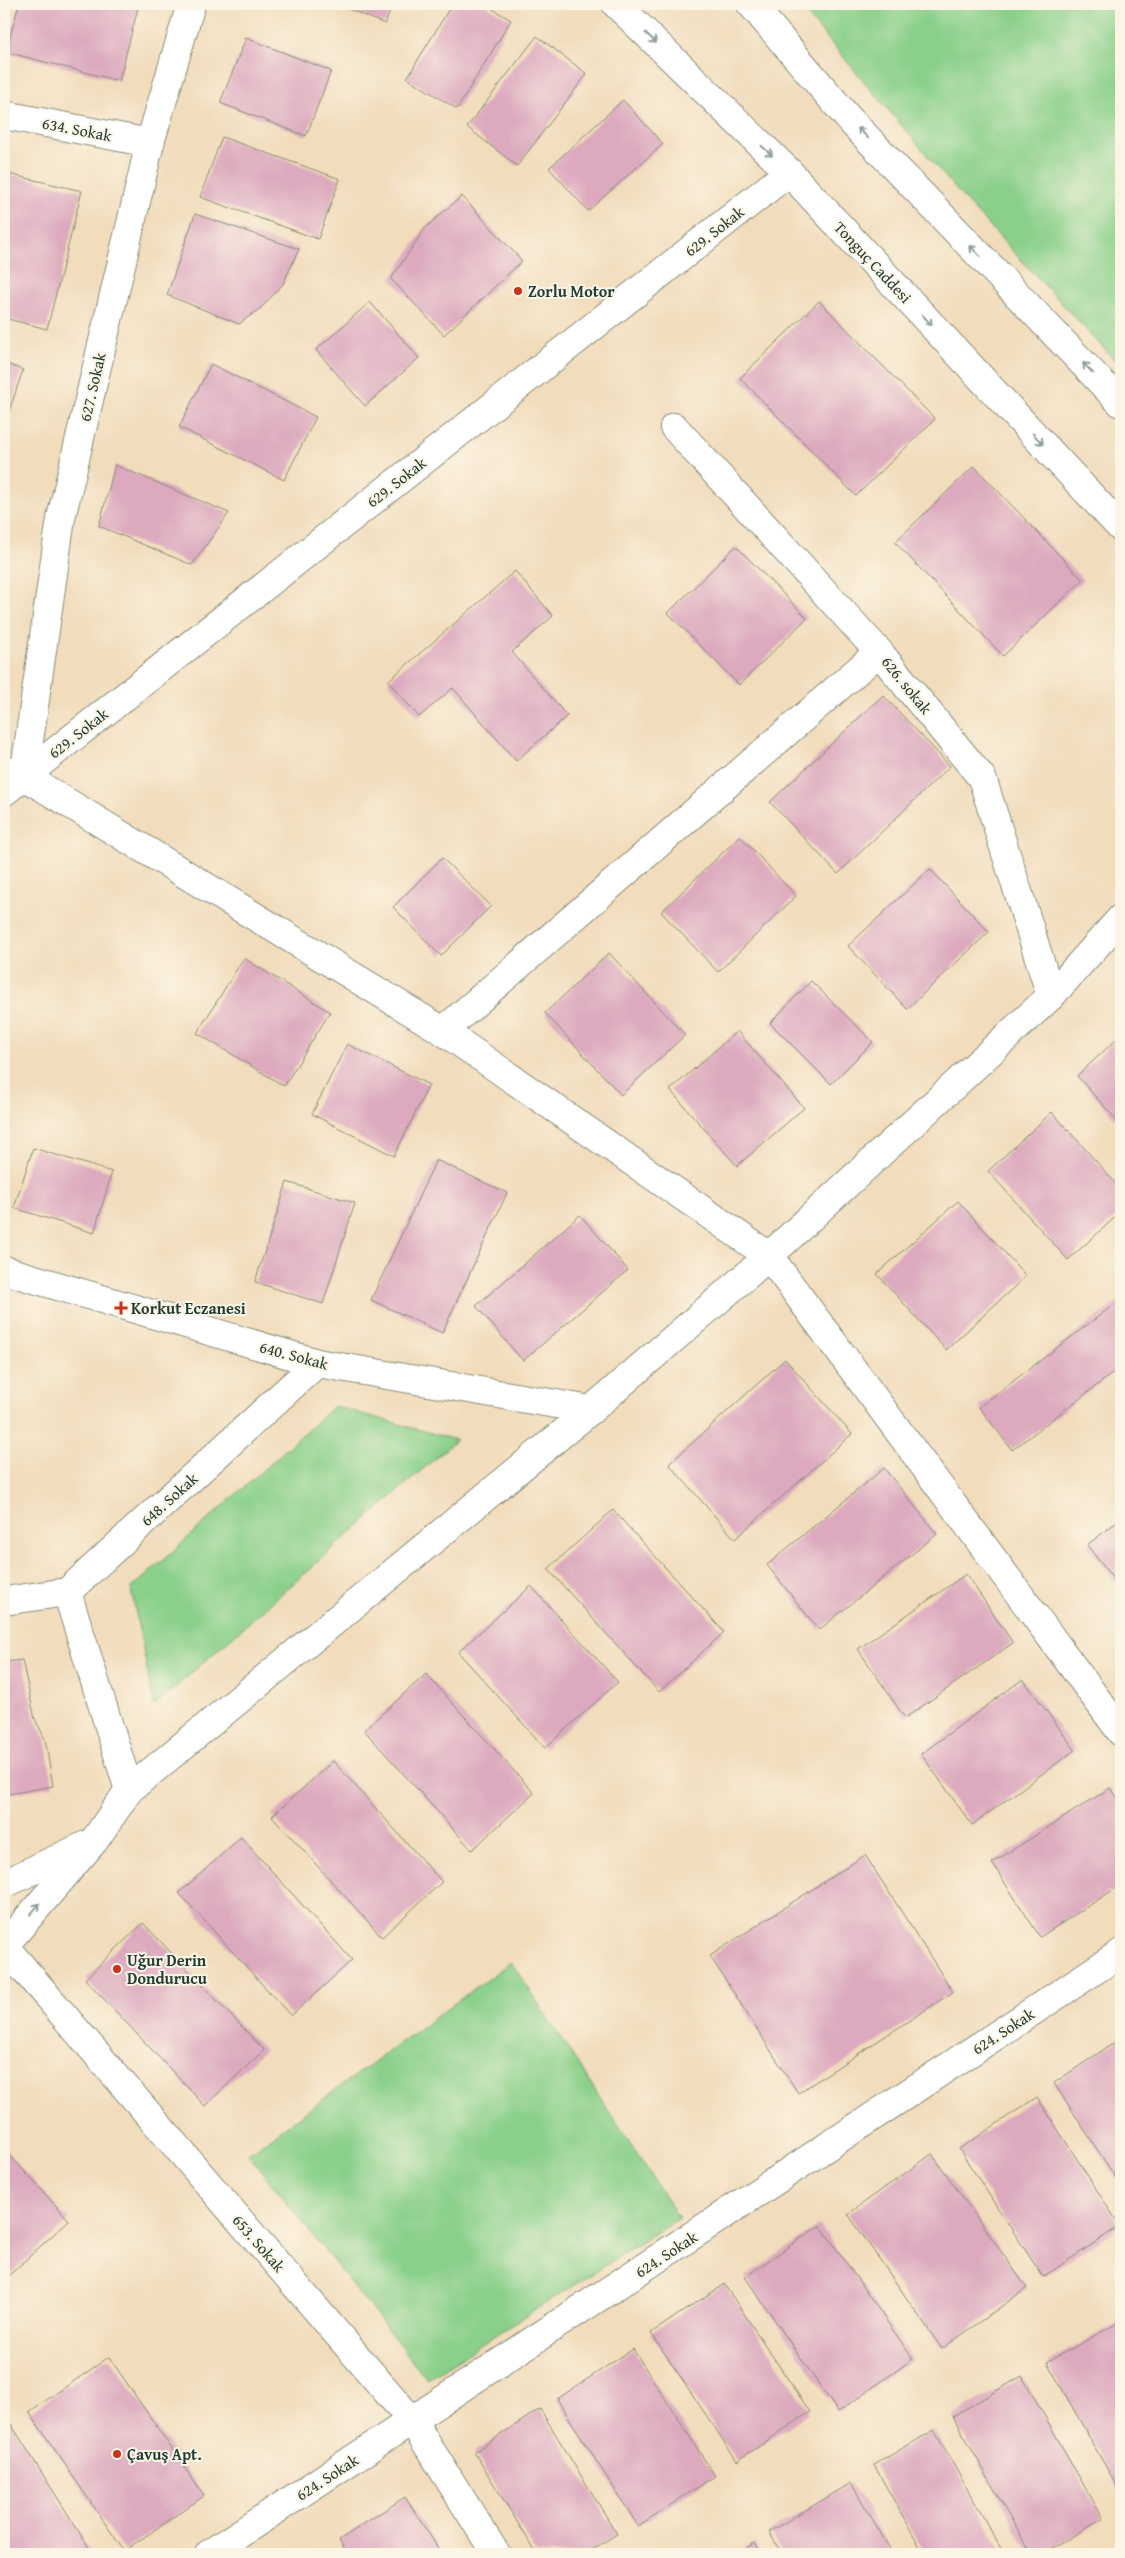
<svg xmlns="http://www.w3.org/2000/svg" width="1125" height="2558" font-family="'Gentium Book Plus',serif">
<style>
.green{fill:#8ad08a;stroke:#54865f}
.building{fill:#dca9be}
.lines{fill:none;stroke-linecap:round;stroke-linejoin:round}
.street-casing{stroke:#888c78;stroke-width:30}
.secondary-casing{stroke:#888c78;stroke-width:30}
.primary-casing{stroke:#888c78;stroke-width:30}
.street{stroke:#fff;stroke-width:28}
.secondary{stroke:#fff;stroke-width:28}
.primary{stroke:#fff;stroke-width:28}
.oneway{stroke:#8f9e9a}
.poi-dot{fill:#c8321e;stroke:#fcf5e5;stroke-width:2}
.labels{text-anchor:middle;stroke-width:4;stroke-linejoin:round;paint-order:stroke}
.street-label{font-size:16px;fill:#1f3d34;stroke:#fcf5e5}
.poi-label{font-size:16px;font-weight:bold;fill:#1f3d34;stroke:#fcf5e5;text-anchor:start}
</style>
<rect width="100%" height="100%" fill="#fcf5e5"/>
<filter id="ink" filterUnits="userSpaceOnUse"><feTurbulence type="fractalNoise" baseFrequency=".02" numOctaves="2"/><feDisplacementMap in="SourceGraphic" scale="10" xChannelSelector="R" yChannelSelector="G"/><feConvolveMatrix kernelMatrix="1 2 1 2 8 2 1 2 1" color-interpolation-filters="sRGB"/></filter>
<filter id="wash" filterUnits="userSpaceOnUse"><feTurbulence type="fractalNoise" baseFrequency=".0096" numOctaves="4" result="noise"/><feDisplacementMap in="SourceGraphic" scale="20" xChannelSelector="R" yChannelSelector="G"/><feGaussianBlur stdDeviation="1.12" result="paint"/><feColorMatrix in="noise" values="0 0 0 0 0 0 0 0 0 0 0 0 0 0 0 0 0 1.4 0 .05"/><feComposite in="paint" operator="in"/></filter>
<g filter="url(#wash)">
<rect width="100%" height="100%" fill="#f1dcbb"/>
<g class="green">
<polygon points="798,4 1121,4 1121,367 966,201"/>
<polygon points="334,1406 456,1440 154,1706 131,1589"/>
<polygon points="511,1962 679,2218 427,2379 248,2154"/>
</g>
<g id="blocks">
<g class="building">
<polygon points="19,4 139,4 119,81 6,52"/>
<polygon points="336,4 393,4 385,24"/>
<polygon points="452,4 484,4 511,20 457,109 407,78"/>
<polygon points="537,36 587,74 517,166 467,127"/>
<polygon points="246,38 331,71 306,136 220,103"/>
<polygon points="623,100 663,144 588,211 549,168"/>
<polygon points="222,137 340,179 318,239 200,197"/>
<polygon points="4,173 82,191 47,329 4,318"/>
<polygon points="462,196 522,261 444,335 391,279 425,228"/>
<polygon points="195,214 299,249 283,284 262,307 239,324 167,295"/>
<polygon points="819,301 935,419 856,496 740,378"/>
<polygon points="370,302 419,358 365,406 316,350"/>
<polygon points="4,363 23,370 4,426"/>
<polygon points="211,364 316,417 284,480 179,427"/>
<polygon points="115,465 229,513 192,565 99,526"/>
<polygon points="974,466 1083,580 1003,656 895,542"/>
<polygon points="736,546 807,618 739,685 668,613"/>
<polygon points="515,571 553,616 512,652 567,716 516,761 453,688 419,717 388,681"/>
<polygon points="883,695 950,766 838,874 770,802"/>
<polygon points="740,836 796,896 718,972 661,912"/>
<polygon points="442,858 491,906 441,956 393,907"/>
<polygon points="930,869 989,932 907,1009 848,946"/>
<polygon points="609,953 685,1035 621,1095 545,1013"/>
<polygon points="244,958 330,1012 284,1086 197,1033"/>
<polygon points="811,981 873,1042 831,1084 770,1023"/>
<polygon points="737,1031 804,1108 737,1166 670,1090"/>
<polygon points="1121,1035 1121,1125 1077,1076"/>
<polygon points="347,1044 429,1085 394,1156 312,1114"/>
<polygon points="1052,1112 1121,1189 1121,1212 1068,1260 988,1171"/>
<polygon points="33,1148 112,1172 94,1233 14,1208"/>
<polygon points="436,1160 507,1193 442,1333 371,1300"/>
<polygon points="287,1182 355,1203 323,1304 255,1282"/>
<polygon points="958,1201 1026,1276 946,1350 877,1274"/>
<polygon points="580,1215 628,1270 523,1361 476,1306"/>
<polygon points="1120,1300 1121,1367 1012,1450 979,1407"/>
<polygon points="785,1359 852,1434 735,1539 669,1464"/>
<polygon points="884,1468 937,1534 819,1630 767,1565"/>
<polygon points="613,1510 724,1632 659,1692 548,1569"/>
<polygon points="1121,1519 1121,1589 1087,1545"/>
<polygon points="966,1574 1013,1643 905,1718 858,1649"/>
<polygon points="531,1586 618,1682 545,1748 458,1652"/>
<polygon points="22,1660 35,1719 45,1739 53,1786 4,1795 4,1662"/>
<polygon points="426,1674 534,1793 472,1850 364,1730"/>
<polygon points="1023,1679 1075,1750 972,1825 921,1754"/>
<polygon points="333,1761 442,1882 382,1937 272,1816"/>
<polygon points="1110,1788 1121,1805 1121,1885 1040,1937 992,1863"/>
<polygon points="241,1837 352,1960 291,2016 179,1893"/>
<polygon points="865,1855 953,1992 798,2093 710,1956"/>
<polygon points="143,1923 264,2050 205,2106 85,1979"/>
<polygon points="1121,2038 1121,2186 1054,2083"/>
<polygon points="1037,2097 1120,2226 1043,2277 959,2149"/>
<polygon points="4,2149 69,2220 4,2280"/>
<polygon points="932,2154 1027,2288 942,2349 848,2214"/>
<polygon points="820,2225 913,2359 838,2412 745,2277"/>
<polygon points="724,2284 810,2412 737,2461 651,2333"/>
<polygon points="1121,2321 1121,2494 1047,2362"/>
<polygon points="633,2349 715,2476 638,2526 557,2399"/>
<polygon points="109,2357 204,2496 124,2551 29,2412"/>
<polygon points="1022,2376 1103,2519 1041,2554 1031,2554 953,2416"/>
<polygon points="540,2409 617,2534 585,2554 537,2554 474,2452"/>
<polygon points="11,2424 93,2554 4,2554 4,2428"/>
<polygon points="934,2430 1004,2554 924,2554 874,2465"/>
<polygon points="851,2483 893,2554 782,2554 769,2532"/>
<polygon points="405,2497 442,2554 348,2554 339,2540"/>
<polygon points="755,2543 761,2554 735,2554"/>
</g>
</g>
</g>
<g filter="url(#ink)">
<use href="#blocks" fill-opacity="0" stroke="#888c78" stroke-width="1"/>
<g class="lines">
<defs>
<g id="street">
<polyline points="4,115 150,143"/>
<polyline points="674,427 879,652 982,778 1051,996"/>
<polyline points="4,770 24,776 443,1031 769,1256 1121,1732"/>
<polyline points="24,776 61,518 150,143 191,4"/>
<polyline points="4,792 789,172"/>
<polyline points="443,1031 879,652"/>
<polyline points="4,1270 317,1363 591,1410"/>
<polyline points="67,1592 129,1790"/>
<polyline points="4,1601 67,1592 317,1363"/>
<polyline points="4,1946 413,2422 496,2554"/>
<polyline points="209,2554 1121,1953"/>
</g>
<g id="secondary">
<polyline points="4,1884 86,1845"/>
<polyline points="4,1946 94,1841 129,1790 591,1410 769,1256 1051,996 1121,918"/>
</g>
<g id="primary">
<polyline points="616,4 789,172 1121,528"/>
<polyline points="751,4 849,119 1121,403"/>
</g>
</defs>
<use href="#street" class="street-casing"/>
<use href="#secondary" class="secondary-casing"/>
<use href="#primary" class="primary-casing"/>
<use href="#street" class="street"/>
<use href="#secondary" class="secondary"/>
<use href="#primary" class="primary"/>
</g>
<defs><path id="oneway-shaft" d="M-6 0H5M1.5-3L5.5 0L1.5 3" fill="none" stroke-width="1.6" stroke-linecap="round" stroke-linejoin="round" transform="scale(1.25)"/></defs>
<g class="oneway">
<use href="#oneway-shaft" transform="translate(651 38) rotate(44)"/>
<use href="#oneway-shaft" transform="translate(863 133) rotate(-134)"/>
<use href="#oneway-shaft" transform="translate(767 151) rotate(44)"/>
<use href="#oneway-shaft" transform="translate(975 251) rotate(-134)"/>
<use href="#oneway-shaft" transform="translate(927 320) rotate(47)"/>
<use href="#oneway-shaft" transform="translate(1088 368) rotate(-134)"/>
<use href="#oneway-shaft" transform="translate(1038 439) rotate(47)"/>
<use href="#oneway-shaft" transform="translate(35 1909) rotate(-49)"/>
</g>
</g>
<g class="poi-dot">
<circle cx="518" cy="291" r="5"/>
<path d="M118.5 1300.5h5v5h5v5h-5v5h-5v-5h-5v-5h5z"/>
<circle cx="117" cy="1969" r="5"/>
<circle cx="117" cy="2454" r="5"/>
</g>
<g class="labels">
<g class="street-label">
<text transform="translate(77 129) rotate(11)" y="6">634. Sokak</text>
<text transform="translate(714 231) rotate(-38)" y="6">629. Sokak</text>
<text transform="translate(873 262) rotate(47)" y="6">Tonguç Caddesi</text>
<text transform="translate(92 387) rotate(-77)" y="6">627. Sokak</text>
<text transform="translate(396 482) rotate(-38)" y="6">629. Sokak</text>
<text transform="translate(907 685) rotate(51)" y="6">626. sokak</text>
<text transform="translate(78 733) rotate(-38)" y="6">629. Sokak</text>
<text transform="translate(294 1355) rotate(15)" y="6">640. Sokak</text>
<text transform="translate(169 1499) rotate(-42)" y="6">648. Sokak</text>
<text transform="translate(1003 2031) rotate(-33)" y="6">624. Sokak</text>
<text transform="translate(259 2243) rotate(49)" y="6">653. Sokak</text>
<text transform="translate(666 2254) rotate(-33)" y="6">624. Sokak</text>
<text transform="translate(327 2477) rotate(-33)" y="6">624. Sokak</text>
</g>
<g class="poi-label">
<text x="528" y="297">Zorlu Motor</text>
<text x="131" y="1314">Korkut Eczanesi</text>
<text x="127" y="1966">Uğur Derin<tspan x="127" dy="18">Dondurucu</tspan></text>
<text x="127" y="2460">Çavuş Apt.</text>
</g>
</g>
<rect width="1125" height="2558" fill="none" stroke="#fcf5e5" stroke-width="20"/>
</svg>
